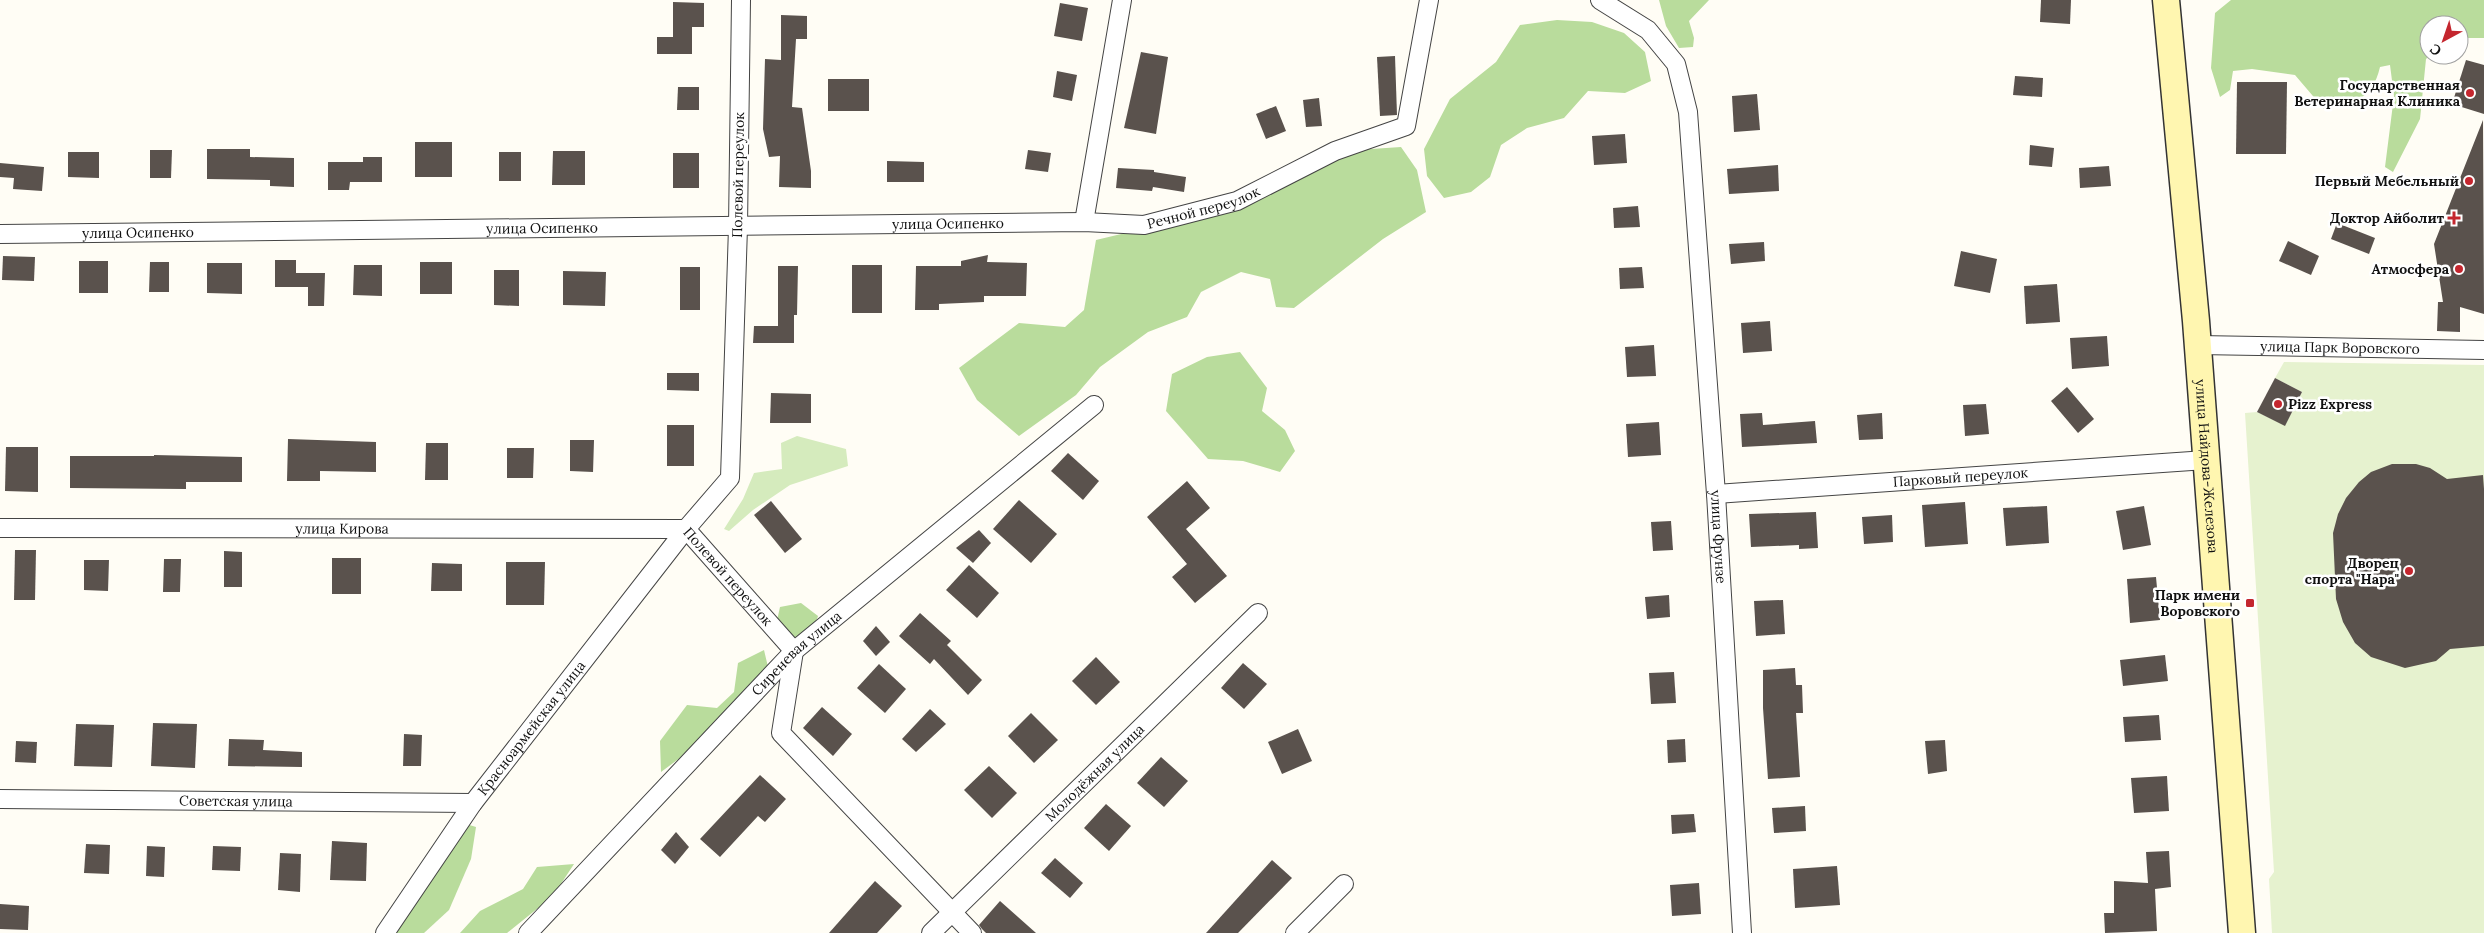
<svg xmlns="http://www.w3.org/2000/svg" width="2484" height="933" font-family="Lora,serif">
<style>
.green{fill:#d5ebbd}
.forest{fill:#b9dc9c}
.pitch{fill:#e6f2cf}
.building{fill:#5a524d}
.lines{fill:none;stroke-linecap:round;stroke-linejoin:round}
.street-casing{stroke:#444;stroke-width:20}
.secondary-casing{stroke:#333;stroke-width:29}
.street{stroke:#fff;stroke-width:18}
.secondary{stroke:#fff6b0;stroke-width:26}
.poi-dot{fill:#c4262e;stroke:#fff;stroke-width:2}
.labels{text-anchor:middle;stroke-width:5;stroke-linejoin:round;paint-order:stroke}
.poi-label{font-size:14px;font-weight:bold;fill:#111;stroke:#fff;text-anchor:end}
.street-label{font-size:14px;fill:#111;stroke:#fff}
</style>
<rect width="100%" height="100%" fill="#fffdf5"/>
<polygon class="green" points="797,436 846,449 848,466 790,485 753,510 729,531 724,529 743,499 754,473 782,469 781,443"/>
<g class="forest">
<polygon points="1659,0 1709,0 1689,21 1694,38 1693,47 1679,48 1666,26"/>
<path d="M2231 0H2484V38H2459V25H2429L2430 55 2426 59 2420 119 2393 172 2385 167 2394 96 2390 65 2380 67C2372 101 2354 102 2324 109L2295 75 2252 69 2233 71 2230 90 2220 97 2211 68 2215 13Z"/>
<polygon points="1557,20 1592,22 1624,33 1645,52 1651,81 1625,93 1588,91 1564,118 1527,128 1501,145 1490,177 1471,192 1444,198 1427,176 1424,149 1450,99 1496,62 1520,25"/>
<polygon points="1401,147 1417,170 1426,212 1383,239 1294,308 1276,307 1270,279 1241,272 1201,292 1187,317 1148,332 1100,367 1076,395 1019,436 977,400 959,368 1019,323 1065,327 1084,310 1096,240 1180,220 1356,150"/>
<polygon points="1240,352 1267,388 1262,411 1285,430 1295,451 1280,472 1243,461 1208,459 1166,411 1172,374 1207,357"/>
<polygon points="801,603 818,616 814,628 795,641 776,625 780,607"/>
<polygon points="764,650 768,667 700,743 661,772 660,741 687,705 717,708 734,692 738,663"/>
<polygon points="463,823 476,827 471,859 449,910 424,933 396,933 430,868"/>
<polygon points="574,864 553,896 507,933 460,933 480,911 523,889 537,867"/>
</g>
<polygon class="pitch" points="2284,362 2484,365 2484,933 2272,933 2269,879 2274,872 2245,413 2257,412 2285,425 2302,392 2275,378"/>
<g class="building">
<polygon points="2041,0 2071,0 2070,24 2040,22"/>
<polygon points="673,2 704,3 704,27 692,27 692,54 657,54 657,37 673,37"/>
<polygon points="1060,3 1088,8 1082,41 1054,36"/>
<polygon points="781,15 807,16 807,39 796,39 792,107 802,108 811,171 811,188 779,187 780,156 769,157 763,129 765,59 781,60"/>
<polygon points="1141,52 1168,57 1156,134 1124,128"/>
<polygon points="1395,56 1397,115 1380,116 1377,57"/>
<polygon points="2466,60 2484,65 2484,114 2452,104"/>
<polygon points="1057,71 1077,75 1072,101 1053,97"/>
<polygon points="2015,76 2043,78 2042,97 2013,95"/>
<rect x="828" y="79" width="41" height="32"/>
<polygon points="2237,82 2287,82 2286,154 2236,154"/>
<polygon points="678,87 699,87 699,110 677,110"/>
<polygon points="1757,94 1760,130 1734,132 1732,96"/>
<polygon points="1319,98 1322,126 1306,127 1303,100"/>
<polygon points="1276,106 1286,131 1266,139 1256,114"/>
<polygon points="2483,120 2484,314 2460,307 2460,332 2437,331 2438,302 2443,302 2434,244"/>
<polygon points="1625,134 1627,163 1594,165 1592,136"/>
<rect x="415" y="142" width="37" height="35"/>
<polygon points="2030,145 2054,148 2052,167 2029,165"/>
<polygon points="207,149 250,149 250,157 294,158 294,187 270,186 270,180 207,179"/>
<polygon points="150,150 172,150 171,178 150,178"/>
<polygon points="1028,150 1051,153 1048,172 1025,169"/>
<polygon points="553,151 585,151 585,185 552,185"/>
<polygon points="68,152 99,152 99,178 68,177"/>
<rect x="499" y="152" width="22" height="29"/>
<rect x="673" y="153" width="26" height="35"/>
<polygon points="363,157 382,157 382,182 350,182 349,190 328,190 328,162 363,162"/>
<polygon points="887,161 924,162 924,182 887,182"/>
<polygon points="0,163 44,167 42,191 13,189 14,178 0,177"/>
<polygon points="1778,165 1779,191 1729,194 1727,169"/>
<polygon points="2109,166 2111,186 2080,188 2079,168"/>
<polygon points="1118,168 1154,170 1154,172 1186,177 1184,192 1153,187 1152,191 1116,188"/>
<polygon points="1638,206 1640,227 1614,228 1613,208"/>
<polygon points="2337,223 2375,238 2369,254 2331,239"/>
<polygon points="2288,241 2319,256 2311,275 2279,261"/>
<polygon points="1764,242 1765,261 1731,264 1729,244"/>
<polygon points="1961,251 1997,259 1990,293 1954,286"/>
<polygon points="988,255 987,262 1027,263 1026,296 984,296 984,302 939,304 939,310 915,310 916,266 961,266 961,261"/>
<polygon points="3,256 35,257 34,281 2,280"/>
<polygon points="275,260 296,260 296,273 325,273 324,306 308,306 308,287 275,287"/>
<rect x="79" y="261" width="29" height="32"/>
<polygon points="150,262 169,262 169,292 149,292"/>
<rect x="420" y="262" width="32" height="32"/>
<polygon points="207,263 242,263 242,294 207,293"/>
<polygon points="354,265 382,265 382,296 353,295"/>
<rect x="852" y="265" width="30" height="48"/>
<polygon points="778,266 798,266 797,315 794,315 794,343 753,343 754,326 778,326"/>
<rect x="680" y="267" width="20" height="43"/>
<polygon points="1642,267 1644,288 1620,289 1619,268"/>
<polygon points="494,270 519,270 519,306 494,305"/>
<polygon points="563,271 606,272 605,306 563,305"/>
<polygon points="2057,284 2060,322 2026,324 2024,286"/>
<polygon points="1770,321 1772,351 1743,353 1741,323"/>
<polygon points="2107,336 2109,366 2072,369 2070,338"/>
<polygon points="1654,345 1656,376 1627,377 1625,347"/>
<polygon points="667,373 699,373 699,391 667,390"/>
<polygon points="2275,378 2302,392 2285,426 2257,412"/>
<polygon points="2067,387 2094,419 2078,433 2051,401"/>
<polygon points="771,393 811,394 811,423 770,423"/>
<polygon points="1986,404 1989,434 1965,436 1963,405"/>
<polygon points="1762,413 1763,425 1815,421 1817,443 1742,447 1740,414"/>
<polygon points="1882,413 1883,439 1859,440 1857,415"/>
<polygon points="1659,422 1661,455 1628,457 1626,424"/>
<rect x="667" y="425" width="27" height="41"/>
<polygon points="288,439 376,442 376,472 320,471 320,481 287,481"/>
<polygon points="570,440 594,440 593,472 570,471"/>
<polygon points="426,443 448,443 448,480 425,480"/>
<polygon points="6,447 38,447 38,492 5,491"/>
<polygon points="507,448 534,448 533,478 507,478"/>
<polygon points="1068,453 1099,481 1083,500 1051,471"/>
<polygon points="154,455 242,457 242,482 186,482 186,489 70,488 70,456 154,456"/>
<polygon points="2392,464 2416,464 2430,468 2447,479 2483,475 2484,489 2484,646 2450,649 2436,661 2405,668 2371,657 2355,643 2343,622 2336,599 2333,533 2338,514 2346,498 2359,482 2371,472"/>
<polygon points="1187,481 1210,508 1186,529 1227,576 1195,603 1172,577 1187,564 1147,517"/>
<polygon points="1019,500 1057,534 1031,563 993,529"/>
<polygon points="771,501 802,539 785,553 754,515"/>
<polygon points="1965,502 1968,544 1925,547 1922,505"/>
<polygon points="2047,506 2049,543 2006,546 2003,508"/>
<polygon points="2144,506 2151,545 2123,550 2116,511"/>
<polygon points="1816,512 1818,548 1799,549 1799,545 1751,547 1749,514"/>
<polygon points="1892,515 1893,542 1864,544 1862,517"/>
<polygon points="1671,521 1673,550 1653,551 1651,522"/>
<polygon points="979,530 991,543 973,563 956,548"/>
<polygon points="15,550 36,550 35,600 14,600"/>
<polygon points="224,551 242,552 242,587 224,587"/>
<rect x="332" y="558" width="29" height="36"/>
<polygon points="164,559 181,559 180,592 163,592"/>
<polygon points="84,560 109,560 108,591 84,590"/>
<polygon points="506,562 545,562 544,605 506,605"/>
<polygon points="432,563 462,564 462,591 431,591"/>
<polygon points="969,565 999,593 977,618 946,590"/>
<polygon points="2156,577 2160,620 2130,623 2127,579"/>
<polygon points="1669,595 1670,617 1647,619 1645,597"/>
<polygon points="1783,600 1785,634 1756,636 1754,601"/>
<polygon points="920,613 951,641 947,645 982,680 968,695 934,659 930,664 899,636"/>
<polygon points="876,626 890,642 876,656 863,641"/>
<polygon points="2165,655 2168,681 2123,686 2120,660"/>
<polygon points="1096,657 1120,682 1096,705 1072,681"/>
<polygon points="1243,663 1267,684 1244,709 1221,688"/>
<polygon points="879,664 906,689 885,713 857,688"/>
<polygon points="1795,668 1796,685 1802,685 1803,713 1796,713 1800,777 1768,779 1763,708 1763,670"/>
<polygon points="1674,672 1676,703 1651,704 1649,673"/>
<polygon points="822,707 852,734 833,756 803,728"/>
<polygon points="930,709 946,724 916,752 902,739"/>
<polygon points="1031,713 1058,740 1034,763 1008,736"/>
<polygon points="2159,715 2161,740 2125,742 2123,717"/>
<polygon points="153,723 197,724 195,768 151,766"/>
<polygon points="76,724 114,725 112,767 74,766"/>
<polygon points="1298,729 1312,761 1282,774 1268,742"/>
<polygon points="404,734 422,735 421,766 403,766"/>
<polygon points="229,739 264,740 263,750 302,752 302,767 228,766"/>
<polygon points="1685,739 1686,762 1668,763 1667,740"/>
<polygon points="1945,740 1947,771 1928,774 1925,741"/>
<polygon points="16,741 37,742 36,763 15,762"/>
<polygon points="1161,757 1188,781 1164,807 1137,783"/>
<polygon points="989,766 1017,793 992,818 964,790"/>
<polygon points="760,775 786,799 765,822 758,816 720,857 700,839"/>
<polygon points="2167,776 2169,811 2134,813 2131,778"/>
<polygon points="1106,804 1131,826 1109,851 1084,828"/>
<polygon points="1805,806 1806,831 1774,833 1772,808"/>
<polygon points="1694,814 1696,832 1672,834 1671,815"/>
<polygon points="676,832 689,847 675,864 661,850"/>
<polygon points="332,841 367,843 366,881 330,880"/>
<polygon points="86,844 110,845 109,874 84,873"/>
<polygon points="147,846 165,847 164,877 146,876"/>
<polygon points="213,846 241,847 240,871 212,870"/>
<polygon points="2169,851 2171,887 2155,889 2157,931 2105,933 2104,913 2114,913 2114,881 2148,883 2146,852"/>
<polygon points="280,853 301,854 300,892 278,890"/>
<polygon points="1055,858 1083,883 1070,898 1041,873"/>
<polygon points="1272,860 1292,878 1238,933 1206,933"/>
<polygon points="1837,866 1840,905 1795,908 1793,869"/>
<polygon points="875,881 902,906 877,933 829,933"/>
<polygon points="1699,883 1701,914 1672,916 1670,885"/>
<polygon points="1000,901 1036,933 986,933 982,929 979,925"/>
<polygon points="0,904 29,906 28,930 0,929"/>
</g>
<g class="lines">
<defs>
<g id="street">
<path id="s1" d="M741 0 738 227 730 478 686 529 794 651 781 733 972 933"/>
<path id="s2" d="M1600 0 1648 30 1676 64 1688 112 1716 494 1742 933"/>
<polyline points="1084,222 1122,0"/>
<path id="s3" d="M0 234 1084 222 1144 225 1237 201 1335 151 1406 126 1429 0"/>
<path id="s4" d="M2198 345 2484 350"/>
<path id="s5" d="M1716 494 2206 460"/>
<path id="s6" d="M0 528 686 529"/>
<path id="s7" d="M0 799 473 803"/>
<path id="s8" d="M385 933 473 803 686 529"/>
<path id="s9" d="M528 933 794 651 1094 405"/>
<path id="s10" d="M931 933 1258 613"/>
<polyline points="1295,933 1344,884"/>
</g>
<g id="secondary">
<path id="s11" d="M2166 0 2196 321 2242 933"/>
</g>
</defs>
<use href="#street" class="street-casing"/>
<use href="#secondary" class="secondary-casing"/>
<use href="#street" class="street"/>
<use href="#secondary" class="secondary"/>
</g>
<g class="poi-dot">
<circle cx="2470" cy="93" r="5"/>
<circle cx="2469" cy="181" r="5"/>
<path d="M2451.5 210.5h5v5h5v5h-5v5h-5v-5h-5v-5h5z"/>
<circle cx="2459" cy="269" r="5"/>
<circle cx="2278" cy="404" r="5"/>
<circle cx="2409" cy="571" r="5"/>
<rect x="2245" y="598" width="10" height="10" rx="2.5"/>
</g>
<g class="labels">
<g class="poi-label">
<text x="2460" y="90">Государственная<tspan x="2460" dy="16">Ветеринарная Клиника</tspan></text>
<text x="2459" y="186">Первый Мебельный</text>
<text x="2444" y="223">Доктор Айболит</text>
<text x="2449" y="274">Атмосфера</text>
<text x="2288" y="409" text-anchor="start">Pizz Express</text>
<text x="2399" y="568">Дворец<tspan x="2399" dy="16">спорта "Нара"</tspan></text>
<text x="2240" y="600">Парк имени<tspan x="2240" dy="16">Воровского</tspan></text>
</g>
<g class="street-label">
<text transform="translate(738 175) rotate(-89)" y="5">Полевой переулок</text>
<text dy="5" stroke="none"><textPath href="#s3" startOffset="1206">Речной переулок</textPath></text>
<text dy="5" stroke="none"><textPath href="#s3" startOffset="948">улица Осипенко</textPath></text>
<text dy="5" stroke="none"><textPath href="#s3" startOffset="542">улица Осипенко</textPath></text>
<text dy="5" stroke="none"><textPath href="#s3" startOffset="138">улица Осипенко</textPath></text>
<text dy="5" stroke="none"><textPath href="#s4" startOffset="142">улица Парк Воровского</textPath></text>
<text dy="5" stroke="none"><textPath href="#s11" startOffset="468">улица Найдова-Железова</textPath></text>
<text dy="5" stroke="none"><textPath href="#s5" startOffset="245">Парковый переулок</textPath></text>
<text dy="5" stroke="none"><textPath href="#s6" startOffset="342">улица Кирова</textPath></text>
<text dy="5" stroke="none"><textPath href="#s2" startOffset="576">улица Фрунзе</textPath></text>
<text dy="5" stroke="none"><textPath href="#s1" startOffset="609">Полевой переулок</textPath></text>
<text dy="5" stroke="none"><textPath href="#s9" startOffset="388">Сиреневая улица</textPath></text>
<text dy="5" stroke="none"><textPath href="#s8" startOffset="252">Красноармейская улица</textPath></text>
<text dy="5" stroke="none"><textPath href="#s10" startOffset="229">Молодёжная улица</textPath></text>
<text dy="5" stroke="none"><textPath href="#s7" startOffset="236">Советская улица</textPath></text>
</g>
</g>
<g transform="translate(2444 40) rotate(220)"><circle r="24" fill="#ffffff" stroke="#a0a0a0"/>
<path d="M0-4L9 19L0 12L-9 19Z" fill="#c4262e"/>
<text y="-8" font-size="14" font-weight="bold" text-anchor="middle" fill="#111111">С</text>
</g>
</svg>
